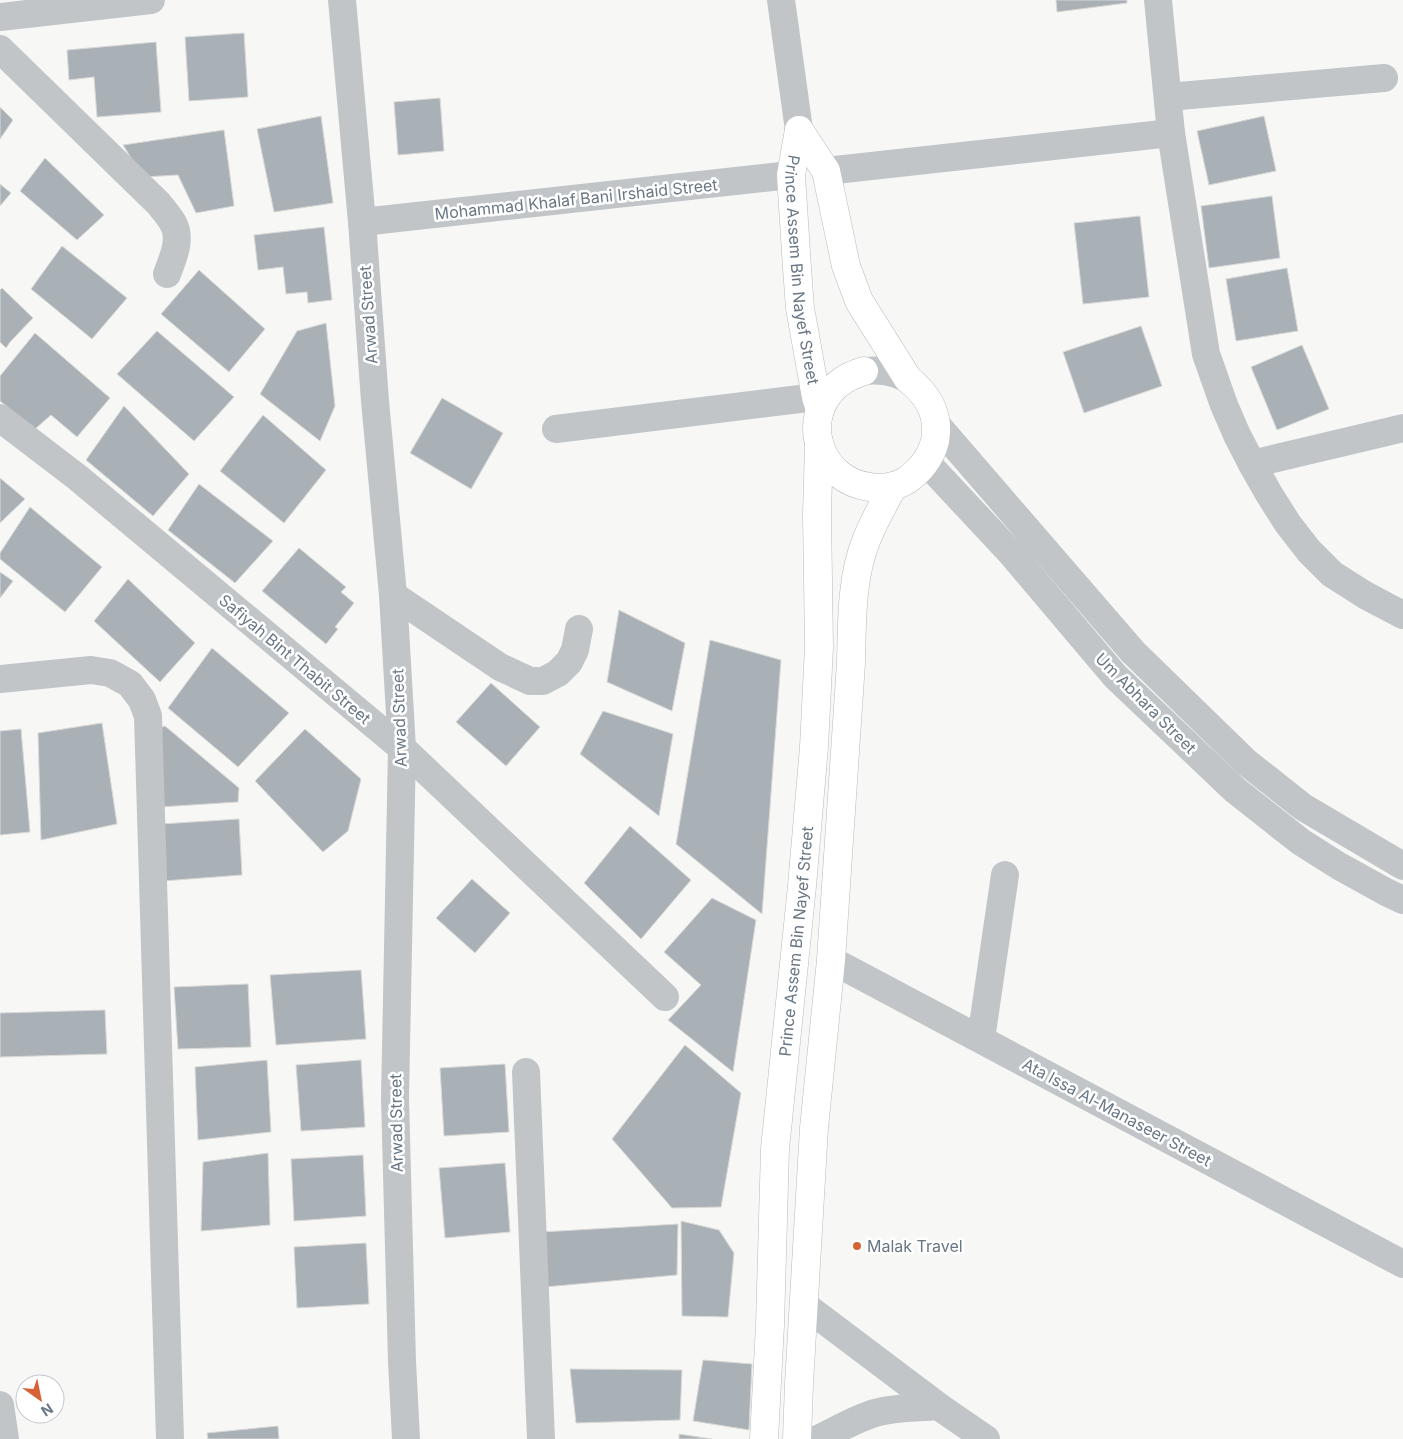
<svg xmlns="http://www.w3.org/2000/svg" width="1403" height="1439" font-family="Inter,sans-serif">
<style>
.building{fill:#aab1b6;stroke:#d9d9d7}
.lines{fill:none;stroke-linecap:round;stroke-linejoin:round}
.major-casing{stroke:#b7babe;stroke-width:29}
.minor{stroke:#c1c5c8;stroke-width:28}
.major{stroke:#fff;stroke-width:28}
.poi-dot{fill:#d66236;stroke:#fff;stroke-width:2}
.labels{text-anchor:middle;stroke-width:5;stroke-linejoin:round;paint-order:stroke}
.street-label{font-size:16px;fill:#697784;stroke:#fff}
.poi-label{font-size:16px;fill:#697784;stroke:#fff;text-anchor:start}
</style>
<rect width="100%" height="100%" fill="#f7f8f5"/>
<g class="building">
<polygon points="1056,0 1127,0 1127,3 1057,12"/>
<polygon points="244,33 248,97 189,101 185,37"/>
<polygon points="156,42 161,112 97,117 94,77 69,80 67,50"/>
<polygon points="440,98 444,151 398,155 394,102"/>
<polygon points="0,107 13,120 0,139"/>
<polygon points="321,116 333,203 274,212 257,129"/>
<polygon points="1264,116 1276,171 1209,185 1197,131"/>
<polygon points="224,130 234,206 196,213 178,175 143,177 123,145"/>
<polygon points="45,158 104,215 77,240 20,191"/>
<polygon points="0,184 11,193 0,206"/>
<polygon points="1272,196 1280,258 1209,268 1201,206"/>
<polygon points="1140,216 1149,297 1083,304 1074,223"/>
<polygon points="324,227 332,300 308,303 307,292 286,294 283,267 258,270 254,235"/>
<polygon points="62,246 127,298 92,339 31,289"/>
<polygon points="1287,268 1298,331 1236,341 1226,279"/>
<polygon points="199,270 265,329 229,372 161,314"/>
<polygon points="2,288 33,318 10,342 6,348 0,342 0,290"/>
<polygon points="326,323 335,406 320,441 260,394 297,331"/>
<polygon points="1141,326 1162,386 1084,413 1063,352"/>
<polygon points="157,331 234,397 194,441 117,374"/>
<polygon points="35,333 110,398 77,437 51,415 35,429 0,401 0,376"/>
<polygon points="1302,345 1329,409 1277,430 1251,367"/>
<polygon points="442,398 503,433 471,489 410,453"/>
<polygon points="124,406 189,474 153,516 86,460"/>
<polygon points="263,415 326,470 284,523 220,471"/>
<polygon points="0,478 25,499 0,523"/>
<polygon points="199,484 273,541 235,583 168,530"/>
<polygon points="30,507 102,567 65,612 0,559 0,553"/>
<polygon points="299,548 346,587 341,592 354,603 335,627 338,629 326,644 262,591"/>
<polygon points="0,572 13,581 0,598"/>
<polygon points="128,579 195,643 160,682 94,621"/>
<polygon points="619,610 685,643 672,711 607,682"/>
<polygon points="710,640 781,660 762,914 676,844"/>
<polygon points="212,648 289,713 238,767 168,708"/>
<polygon points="491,683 540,727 506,766 456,722"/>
<polygon points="603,711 673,734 659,816 580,754"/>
<polygon points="102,723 117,824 41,840 38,733"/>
<polygon points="165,726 239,788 238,802 160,807 155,729"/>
<polygon points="21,729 30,832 0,835 0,731"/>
<polygon points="305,729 361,779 348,831 323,852 255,781"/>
<polygon points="239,819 242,875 163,881 161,824"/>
<polygon points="630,826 691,880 641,939 584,883"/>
<polygon points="472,879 510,913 475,953 436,918"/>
<polygon points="712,898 756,920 733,1072 668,1020 701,985 664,952"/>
<polygon points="361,970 366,1039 276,1045 270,975"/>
<polygon points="248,984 251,1047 178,1049 174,987"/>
<polygon points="105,1010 107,1054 0,1057 0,1013"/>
<polygon points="685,1045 741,1093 721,1207 672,1208 612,1139"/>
<polygon points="267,1060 271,1132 198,1140 195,1067"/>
<polygon points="361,1060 365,1127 301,1131 296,1065"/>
<polygon points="505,1064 509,1132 444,1136 440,1068"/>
<polygon points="268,1153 270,1225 201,1231 203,1162"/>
<polygon points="363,1155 366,1216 294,1221 291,1159"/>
<polygon points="505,1163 510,1232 445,1238 439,1168"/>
<polygon points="681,1221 719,1230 734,1253 728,1317 682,1316"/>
<polygon points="678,1224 677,1275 545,1287 542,1232"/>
<polygon points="366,1243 369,1304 297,1308 294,1247"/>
<polygon points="703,1360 752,1364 749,1430 693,1421"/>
<polygon points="570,1369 682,1370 680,1420 576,1423"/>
<polygon points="278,1426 279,1439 208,1439 207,1433"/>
<polygon points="679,1434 712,1439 679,1439"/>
</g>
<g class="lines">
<defs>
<g id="major">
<path d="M799 130 826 171 846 266 859 301 908 379C928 395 940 414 935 441 931 457 920 471 907 480 896 487 882 489 870 487 820 481 798 419 837 385 845 378 854 374 864 371"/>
<path id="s1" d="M799 130 791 175 797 268 800 308 816 397 820 410"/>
<path id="s2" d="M764 1439 770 1325 775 1149 802 886 814 747 819 647 817 514 819 445"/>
<path d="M797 1439 799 1384 814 1128 831 960 851 663C852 624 851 578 866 541 873 522 884 504 893 486"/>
</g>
</defs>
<use href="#major" class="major-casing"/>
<g class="minor">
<polyline points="342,0 362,222 375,401 393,595 402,748 395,1098 402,1361 406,1439"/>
<polyline points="781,0 799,130"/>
<polyline points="1158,0 1171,133 1206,354 1224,405 1237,435 1252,464 1269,494 1288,524 1309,551 1332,574 1365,595 1403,615"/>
<polyline points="0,17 151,0"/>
<path d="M0 49 158 203C163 209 169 216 173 223 182 239 173 258 167 274"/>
<polyline points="1168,97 1384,78"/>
<polyline points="826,171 1171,133"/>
<polyline points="362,222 791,175"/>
<path d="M864 371C881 369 893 372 908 379"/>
<polyline points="0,418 77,477 402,748 665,997"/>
<polyline points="936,424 1133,652 1246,762 1303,807 1403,866"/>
<polyline points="556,429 816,397"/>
<polyline points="926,462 1011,553 1115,676 1235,790 1301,842 1339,866 1386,892 1403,900"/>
<polyline points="1252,464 1403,428"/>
<polyline points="393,595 500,667 530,681 543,681 558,673 569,662 575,650 579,629"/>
<polyline points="0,679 91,670 110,673 130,684 142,700 148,716 170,1439"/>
<polyline points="831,960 1403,1264"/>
<polyline points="981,1039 1005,875"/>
<polyline points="526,1072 541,1439"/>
<polyline points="804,1305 938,1406 986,1439"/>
<polyline points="0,1405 5,1439"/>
<path d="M818 1439C837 1430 855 1419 875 1413 895 1407 918 1408 938 1406"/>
</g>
<use href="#major" class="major"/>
</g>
<circle class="poi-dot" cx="857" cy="1246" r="5"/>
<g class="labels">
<g class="street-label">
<text transform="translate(576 199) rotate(-6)" y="6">Mohammad Khalaf Bani Irshaid Street</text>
<text dy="6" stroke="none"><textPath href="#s1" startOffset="141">Prince Assem Bin Nayef Street</textPath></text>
<text transform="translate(368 315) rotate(-94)" y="6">Arwad Street</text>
<text transform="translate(295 659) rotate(40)" y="6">Safiyah Bint Thabit Street</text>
<text transform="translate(1146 703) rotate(45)" y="6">Um Abhara Street</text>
<text transform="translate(399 718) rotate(-92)" y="6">Arwad Street</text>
<text dy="6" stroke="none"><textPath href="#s2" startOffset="499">Prince Assem Bin Nayef Street</textPath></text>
<text transform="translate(1117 1112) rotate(28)" y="6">Ata Issa Al-Manaseer Street</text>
<text transform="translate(396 1123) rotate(-91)" y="6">Arwad Street</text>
</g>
<g class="poi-label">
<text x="867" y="1252">Malak Travel</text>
</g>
</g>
<g transform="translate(40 1399) rotate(147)"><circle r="24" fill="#ffffff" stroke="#c3c9ce"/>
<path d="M0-4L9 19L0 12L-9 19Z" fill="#d66236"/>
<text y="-8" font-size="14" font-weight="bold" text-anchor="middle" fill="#697784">N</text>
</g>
</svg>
